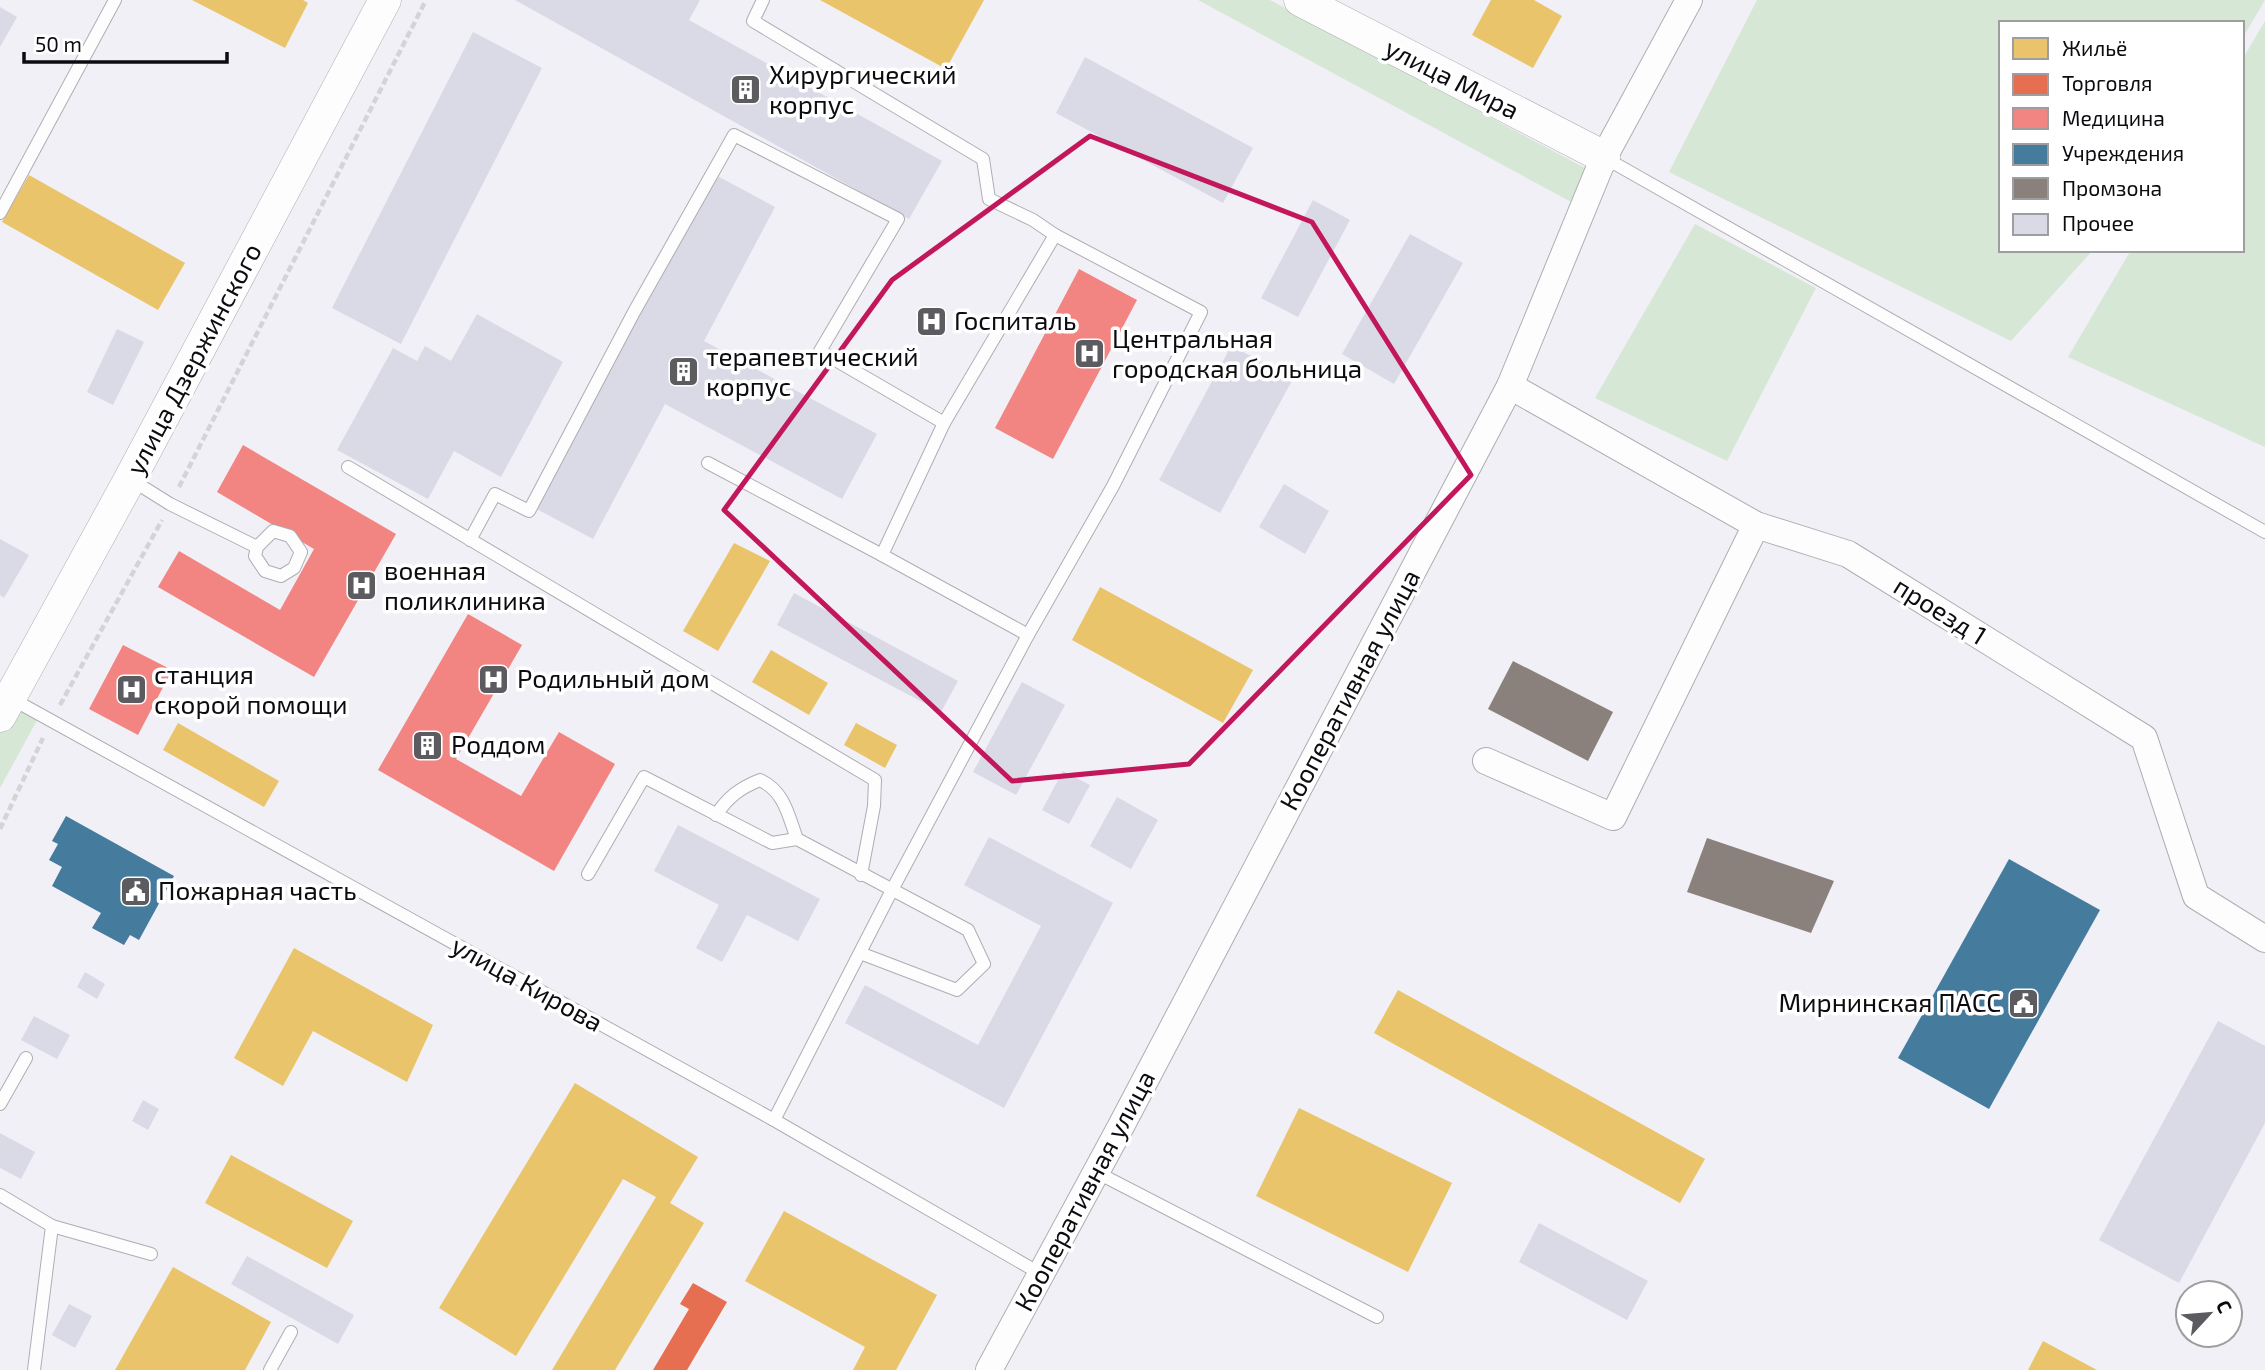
<svg xmlns="http://www.w3.org/2000/svg" width="2265" height="1370" font-family="'Exo 2',sans-serif">
<style>
.green{fill:#d7e7d5}
.homes{fill:#e9c46a}
.shops{fill:#e76f51}
.health{fill:#f28482}
.public{fill:#457b9d}
.industry{fill:#8a817c}
.building{fill:#dad9e6}
.lines{fill:none;stroke-linecap:round;stroke-linejoin:round}
.service-casing{stroke:#aeadb2;stroke-width:14}
.minor-casing{stroke:#aeadb2;stroke-width:28}
.tertiary-casing{stroke:#aeadb2;stroke-width:33}
.path{stroke:#d4d4d6;stroke-width:4.5;stroke-dasharray:7 3.5;stroke-linecap:butt}
.service{stroke:#fdfdfe;stroke-width:12}
.minor{stroke:#fdfdfe;stroke-width:26}
.tertiary{stroke:#fdfdfe;stroke-width:32}
.marked{fill:none;stroke:#c2185b;stroke-width:5;stroke-linejoin:round}
.labels{text-anchor:middle;stroke-width:7;stroke-linejoin:round;paint-order:stroke}
.poi-label{font-size:26px;fill:#0c0b0f;stroke:#fff;text-anchor:start}
.street-label{font-size:26px;fill:#0c0b0f;stroke:#fff}
</style>
<rect width="100%" height="100%" fill="#f1f0f7"/>
<g class="green">
<polygon points="1198,0 1270,0 1602,177 1584,209"/>
<polygon points="1757,0 2265,0 2242,39 2242,23 2001,23 2001,250 2093,250 2011,341 1669,172"/>
<polygon points="2265,21 2265,447 2068,357 2131,250 2242,250 2242,60"/>
<polygon points="1695,224 1816,288 1727,461 1595,398"/>
<polygon points="0,691 41,713 0,788"/>
</g>
<g class="homes">
<polygon points="192,0 303,0 308,3 285,48"/>
<polygon points="820,0 984,0 946,69"/>
<polygon points="1491,0 1534,0 1562,16 1533,68 1472,35"/>
<polygon points="29,175 185,263 158,310 2,222"/>
<polygon points="734,543 770,561 718,651 683,631"/>
<polygon points="1100,587 1253,670 1223,723 1072,640"/>
<polygon points="771,650 828,683 809,715 752,682"/>
<polygon points="178,723 279,781 264,807 163,750"/>
<polygon points="856,723 897,745 885,768 844,745"/>
<polygon points="294,948 433,1025 407,1082 313,1031 283,1086 234,1058"/>
<polygon points="1398,990 1705,1159 1680,1203 1374,1033"/>
<polygon points="575,1083 698,1157 670,1203 704,1223 615,1370 552,1370 656,1197 623,1179 516,1356 439,1308"/>
<polygon points="1299,1108 1452,1183 1408,1272 1256,1196"/>
<polygon points="231,1155 353,1221 327,1268 205,1203"/>
<polygon points="784,1211 937,1295 896,1370 853,1370 865,1347 745,1281"/>
<polygon points="173,1267 271,1322 245,1370 115,1370"/>
<polygon points="2043,1341 2097,1370 2028,1370"/>
</g>
<polygon class="shops" points="693,1283 727,1302 687,1370 653,1370 689,1309 680,1304"/>
<g class="health">
<polygon points="1079,269 1137,300 1053,459 995,428"/>
<polygon points="243,445 396,534 314,677 158,587 179,551 280,610 314,549 217,492"/>
<polygon points="468,614 522,645 456,759 521,796 559,732 615,764 554,871 378,770"/>
<polygon points="123,645 172,670 138,735 89,709"/>
</g>
<g class="public">
<polygon points="66,816 174,876 139,940 130,935 124,945 92,928 101,913 52,886 62,867 49,860 58,844 52,841"/>
<polygon points="2009,859 2100,910 1989,1109 1898,1058"/>
</g>
<g class="industry">
<polygon points="1513,661 1613,712 1588,761 1488,709"/>
<polygon points="1707,838 1834,881 1811,933 1687,892"/>
</g>
<g class="building">
<polygon points="515,0 700,0 689,20 942,161 909,219"/>
<polygon points="0,7 17,17 0,47"/>
<polygon points="473,32 542,68 401,344 332,308"/>
<polygon points="1085,57 1253,148 1223,203 1056,113"/>
<polygon points="710,172 775,207 704,341 877,434 842,499 665,404 593,539 531,506"/>
<polygon points="1313,200 1350,220 1298,317 1261,298"/>
<polygon points="1410,234 1463,263 1394,384 1342,354"/>
<polygon points="477,314 563,362 501,477 454,451 428,499 337,450 393,348 417,361 425,346 451,361"/>
<polygon points="117,329 144,342 113,405 87,392"/>
<polygon points="1231,346 1294,377 1220,513 1159,480"/>
<polygon points="1284,484 1329,511 1305,554 1259,527"/>
<polygon points="0,539 29,555 4,598 0,595"/>
<polygon points="794,593 958,681 941,712 777,625"/>
<polygon points="1022,682 1065,705 1016,795 973,772"/>
<polygon points="1063,771 1090,785 1069,824 1042,810"/>
<polygon points="1117,797 1158,820 1131,869 1090,846"/>
<polygon points="678,825 820,899 798,941 747,915 722,962 696,948 719,905 654,871"/>
<polygon points="989,837 1113,903 1004,1108 845,1023 865,985 978,1045 1041,926 964,885"/>
<polygon points="85,972 105,984 97,999 77,987"/>
<polygon points="34,1016 70,1035 57,1059 21,1040"/>
<polygon points="2218,1021 2265,1046 2265,1123 2179,1283 2099,1240"/>
<polygon points="143,1100 159,1109 148,1130 132,1121"/>
<polygon points="0,1133 35,1152 21,1179 0,1168"/>
<polygon points="1539,1223 1648,1281 1627,1320 1519,1262"/>
<polygon points="247,1256 354,1315 338,1344 231,1284"/>
<polygon points="69,1304 92,1316 75,1348 52,1335"/>
</g>
<g class="lines">
<defs>
<g id="service">
<polyline points="763,0 753,21 983,159 989,199 1033,220 1055,235 1201,312 1113,486 1028,635 892,890 774,1120"/>
<polyline points="1605,158 2265,532"/>
<polyline points="0,213 115,0"/>
<polyline points="944,423 1055,235"/>
<polyline points="708,463 882,555"/>
<polyline points="348,467 875,780 874,806 861,875"/>
<polyline points="130,479 170,504 257,547 273,531 290,536 301,552 294,568 281,576 265,571 255,556 257,547"/>
<polyline points="470,540 495,494 529,511 634,312 734,135 898,219 820,351 944,423 882,555 1028,635"/>
<polyline points="12,699 774,1120 1041,1274"/>
<path d="M716 815C728 797 740 788 760 780 785 792 788 815 797 839"/>
<polyline points="588,874 644,777 772,843 797,839 968,930 984,964 957,990 860,953"/>
<polyline points="0,1104 26,1058"/>
<polyline points="1096,1172 1377,1317"/>
<polyline points="0,1195 52,1226 34,1370"/>
<polyline points="52,1226 151,1254"/>
<polyline points="270,1370 291,1332"/>
</g>
<g id="minor">
<polyline points="1510,386 1756,525 1848,554 2144,738 2196,896 2265,939"/>
<polyline points="1486,761 1613,817 1756,525"/>
<polyline points="989,1370 1120,1128 1510,386 1604,157 1689,0"/>
</g>
<g id="tertiary">
<polyline points="1300,0 1604,157"/>
<polyline points="0,716 130,479 385,0"/>
</g>
</defs>
<use href="#service" class="service-casing"/>
<use href="#minor" class="minor-casing"/>
<use href="#tertiary" class="tertiary-casing"/>
<g class="path">
<polyline points="179,487 426,0"/>
<polyline points="60,705 162,520"/>
<polyline points="0,829 43,738"/>
</g>
<use href="#service" class="service"/>
<use href="#minor" class="minor"/>
<use href="#tertiary" class="tertiary"/>
</g>
<path class="marked" d="M1090 136 1312 222 1471 475 1189 764 1012 781 724 510 892 280Z"/>
<defs>
<symbol id="building-square" viewBox="-11 -11 22 22"><rect x="-9" y="-9" width="18" height="18" rx="4" fill="#5c5b60" stroke="#fff"/><path d="M-4-6H4V6H1V3H-1V6H-4ZM-2.5-4.3h1.7v1.8h-1.7ZM.8-4.3h1.7v1.8H.8ZM-2.5-1h1.7V.8h-1.7ZM.8-1h1.7V.8H.8Z" fill="#fff"/></symbol>
<symbol id="hospital-square" viewBox="-11 -11 22 22"><rect x="-9" y="-9" width="18" height="18" rx="4" fill="#5c5b60" stroke="#fff"/><path d="M-5-5h3v3.5h4V-5h3V5h-3V1.5h-4V5h-3Z" fill="#fff"/></symbol>
<symbol id="civic-square" viewBox="-11 -11 22 22"><rect x="-9" y="-9" width="18" height="18" rx="4" fill="#5c5b60" stroke="#fff"/><path d="M-.6-6.5H3V-4.5H.6V-3L4-1V1h2V6H-6V1h2V-1L-.6-3ZM-1.2 2.5V6h2.4V2.5Z" fill="#fff"/></symbol>
</defs>
<g fill-rule="evenodd">
<use href="#building-square" x="728" y="72" width="35" height="35"/>
<use href="#hospital-square" x="914" y="304" width="35" height="35"/>
<use href="#hospital-square" x="1072" y="336" width="35" height="35"/>
<use href="#building-square" x="666" y="354" width="35" height="35"/>
<use href="#hospital-square" x="344" y="568" width="35" height="35"/>
<use href="#hospital-square" x="476" y="662" width="35" height="35"/>
<use href="#hospital-square" x="114" y="672" width="35" height="35"/>
<use href="#building-square" x="410" y="728" width="35" height="35"/>
<use href="#civic-square" x="118" y="874" width="35" height="35"/>
<use href="#civic-square" x="2006" y="986" width="35" height="35"/>
</g>
<g class="labels">
<g class="poi-label">
<text x="769" y="84">Хирургический<tspan x="769" dy="30">корпус</tspan></text>
<text x="954" y="330">Госпиталь</text>
<text x="1112" y="348">Центральная<tspan x="1112" dy="30">городская больница</tspan></text>
<text x="706" y="366">терапевтический<tspan x="706" dy="30">корпус</tspan></text>
<text x="384" y="580">военная<tspan x="384" dy="30">поликлиника</tspan></text>
<text x="154" y="684">станция<tspan x="154" dy="30">скорой помощи</tspan></text>
<text x="517" y="688">Родильный дом</text>
<text x="451" y="754">Роддом</text>
<text x="158" y="900">Пожарная часть</text>
<text x="2001" y="1012" text-anchor="end">Мирнинская ПАСС</text>
</g>
<g class="street-label">
<text transform="translate(1452 79) rotate(27)" y="9">улица Мира</text>
<text transform="translate(194 359) rotate(-62)" y="9">улица Дзержинского</text>
<text transform="translate(1940 611) rotate(32)" y="9">проезд 1</text>
<text transform="translate(1350 690) rotate(-62)" y="9">Кооперативная улица</text>
<text transform="translate(527 984) rotate(29)" y="9">улица Кирова</text>
<text transform="translate(1085 1191) rotate(-62)" y="9">Кооперативная улица</text>
</g>
</g>
<rect x="1999" y="21" width="245" height="231" fill="#ffffff" stroke="#9e9d9f" stroke-width="2"/>
<rect x="2013" y="38" width="35" height="21" fill="#e9c46a" stroke="#9e9d9f" stroke-width="2"/>
<text x="2062" y="56" font-size="21" fill="#0c0b0f">Жильё</text>
<rect x="2013" y="74" width="35" height="21" fill="#e76f51" stroke="#9e9d9f" stroke-width="2"/>
<text x="2062" y="91" font-size="21" fill="#0c0b0f">Торговля</text>
<rect x="2013" y="108" width="35" height="21" fill="#f28482" stroke="#9e9d9f" stroke-width="2"/>
<text x="2062" y="126" font-size="21" fill="#0c0b0f">Медицина</text>
<rect x="2013" y="144" width="35" height="21" fill="#457b9d" stroke="#9e9d9f" stroke-width="2"/>
<text x="2062" y="161" font-size="21" fill="#0c0b0f">Учреждения</text>
<rect x="2013" y="178" width="35" height="21" fill="#8a817c" stroke="#9e9d9f" stroke-width="2"/>
<text x="2062" y="196" font-size="21" fill="#0c0b0f">Промзона</text>
<rect x="2013" y="214" width="35" height="21" fill="#dad9e6" stroke="#9e9d9f" stroke-width="2"/>
<text x="2062" y="231" font-size="21" fill="#0c0b0f">Прочее</text>
<g transform="translate(2209 1314) rotate(64)"><circle r="33" fill="#ffffff" stroke="#9e9d9f" stroke-width="2"/>
<path d="M0-5L12 26L0 18L-12 26Z" fill="#5c5b60"/>
<text y="-10" font-size="19" font-weight="bold" text-anchor="middle" fill="#0c0b0f">С</text>
</g>
<path d="M24 52v10h203v-10" fill="none" stroke="#0c0b0f" stroke-width="3.5"/>
<text x="35" y="52" font-size="21" fill="#0c0b0f" stroke="#ffffff" stroke-width="5" paint-order="stroke">50 m</text>
</svg>
